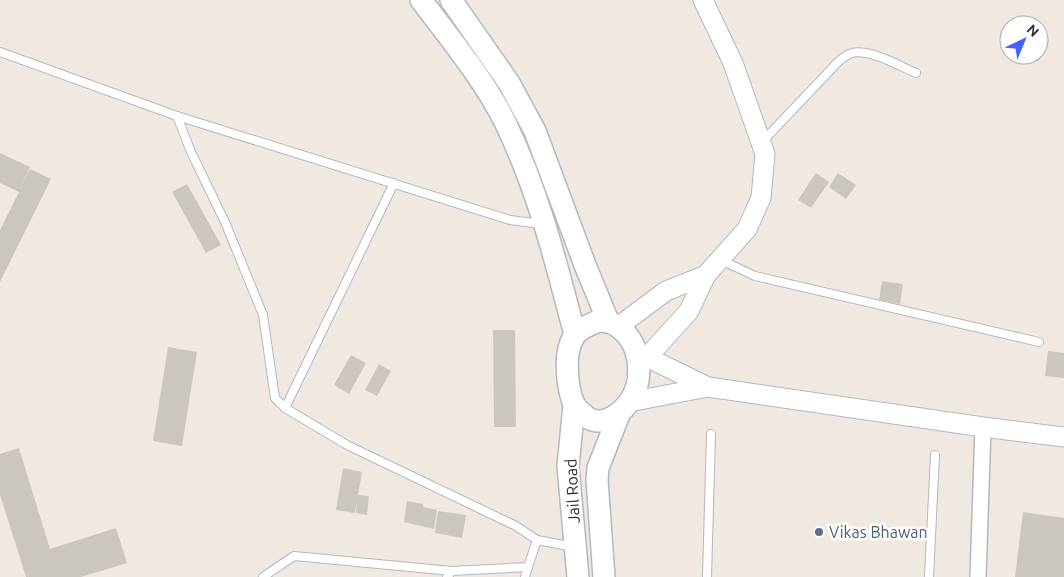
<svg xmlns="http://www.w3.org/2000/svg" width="1064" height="577" font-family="Ubuntu,sans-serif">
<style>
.building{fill:#cbc7bf}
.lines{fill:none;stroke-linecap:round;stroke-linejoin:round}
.service-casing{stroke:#b4b7c1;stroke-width:10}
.minor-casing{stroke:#b4b7c1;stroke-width:18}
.tertiary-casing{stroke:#b4b7c1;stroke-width:21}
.secondary-casing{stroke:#b4b7c1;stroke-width:24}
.service{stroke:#fff;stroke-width:8}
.minor{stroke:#fff;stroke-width:15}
.tertiary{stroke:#fff;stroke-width:19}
.secondary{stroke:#fff;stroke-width:21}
.service-dot{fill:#5c6f8a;stroke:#fff;stroke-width:2}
.labels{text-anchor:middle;stroke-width:5;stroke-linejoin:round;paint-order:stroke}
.street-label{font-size:16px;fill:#2e2e2e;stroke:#fff}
.service-label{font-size:16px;fill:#4e5e75;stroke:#fff;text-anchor:start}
</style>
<rect width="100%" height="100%" fill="#efe9e1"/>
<g class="building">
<polygon points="1039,35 1049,40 1038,62 1026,55 1039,55"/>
<polygon points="0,153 30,167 19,190 30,169 51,179 0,282 0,230 19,192 0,183"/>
<polygon points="816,173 829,182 811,208 798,200"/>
<polygon points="838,173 856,185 846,199 829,187"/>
<polygon points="187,184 221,245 206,253 172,192"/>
<polygon points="882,281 903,284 900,304 879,300"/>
<polygon points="493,330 515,330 516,427 494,427"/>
<polygon points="168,347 197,352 182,446 153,441"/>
<polygon points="1048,351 1064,353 1064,378 1045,376"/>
<polygon points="351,355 366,363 349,394 334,385"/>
<polygon points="379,364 391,371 377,396 365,390"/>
<polygon points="19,448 50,549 116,528 127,563 81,577 26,577 0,495 0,454"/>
<polygon points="343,468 362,472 358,495 369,496 367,515 356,513 357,501 355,513 336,510"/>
<polygon points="407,501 423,504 423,507 437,510 434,529 404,522"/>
<polygon points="438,511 466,515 462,538 435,533"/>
<polygon points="1023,512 1064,518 1064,577 1015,577"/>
</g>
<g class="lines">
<defs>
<g id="service">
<polyline points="0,52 177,116 510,220 541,224"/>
<polyline points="177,116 191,152 225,222 263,315 275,398 285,408 347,445 516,526 537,540 574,547"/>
<path d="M763 141 837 63C840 60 845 56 849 54 866 46 899 66 916 73"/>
<polyline points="721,260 755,276 1039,342"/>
<polyline points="285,408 394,183"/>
<polyline points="263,577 294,556 452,571"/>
<polyline points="447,577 452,571 528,567 537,540"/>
<polyline points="525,577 528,567"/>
<polyline points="707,577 711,434"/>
<polyline points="929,577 935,455"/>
</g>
<polyline id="minor" points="978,577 983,427"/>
<g id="tertiary">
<polyline points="619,326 666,291 706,275"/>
<polyline points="636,352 708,387 983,427 1064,437"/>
<polyline points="640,365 689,311 706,275 747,229 761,198 765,154 733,63 703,0"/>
<polyline points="629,402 708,387"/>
</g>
<g id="secondary">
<path d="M421 0C449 37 485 81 505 122 538 190 556 262 575 335"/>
<polyline points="451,0 509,83 535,131 585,265 608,321"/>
<path d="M598 321C611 321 618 325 627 335 640 350 642 376 634 394 625 412 601 432 583 414 579 411 575 407 573 402 567 385 563 351 575 335 580 328 590 325 598 321Z"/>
<polyline points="574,405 568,466 578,577"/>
<polyline points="604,577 597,480 598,468 620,412"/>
</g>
</defs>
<use href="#service" class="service-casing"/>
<use href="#minor" class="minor-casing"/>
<use href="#tertiary" class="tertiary-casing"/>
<use href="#secondary" class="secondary-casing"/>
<use href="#service" class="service"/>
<use href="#minor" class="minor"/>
<use href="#tertiary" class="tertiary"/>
<use href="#secondary" class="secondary"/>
</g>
<circle class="service-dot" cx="819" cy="532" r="5"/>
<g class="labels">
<g class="street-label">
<text transform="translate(572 491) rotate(-93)" y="6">Jail Road</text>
</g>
<g class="service-label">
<text x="829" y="538">Vikas Bhawan</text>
</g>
</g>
<g transform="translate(1024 40) rotate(44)"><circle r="24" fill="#ffffff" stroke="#ababab"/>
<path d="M0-4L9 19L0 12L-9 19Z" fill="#4264fb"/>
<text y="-8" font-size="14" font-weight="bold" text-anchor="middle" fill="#2e2e2e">N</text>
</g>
</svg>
